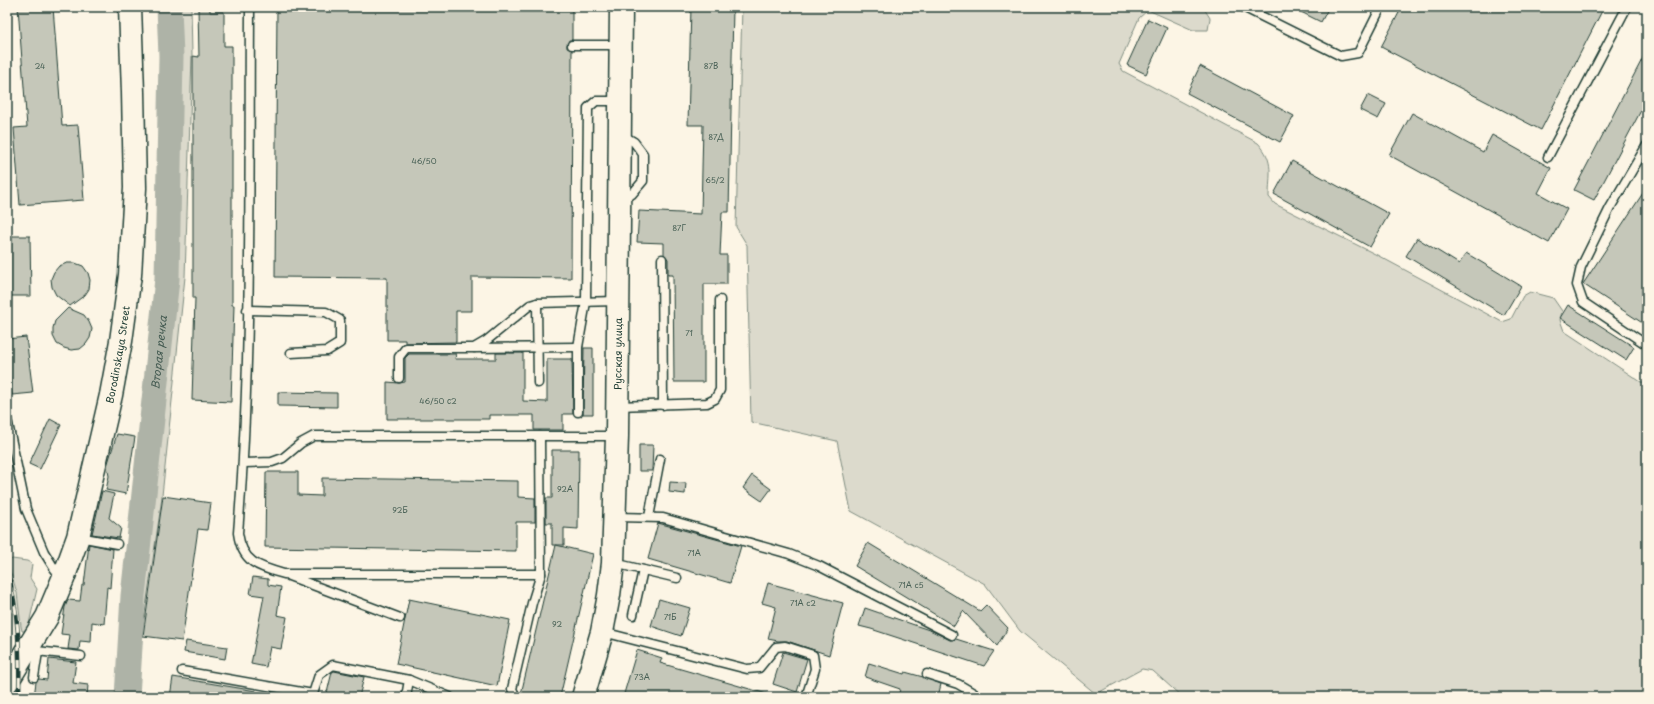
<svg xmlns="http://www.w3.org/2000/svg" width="1654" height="704" font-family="'Playpen Sans',sans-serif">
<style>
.green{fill:#dcdacc;stroke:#7e8c80}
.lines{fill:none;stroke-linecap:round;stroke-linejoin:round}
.river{stroke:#aeb3a7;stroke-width:25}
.building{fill:#c5c7b9;stroke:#1f3d34}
.lane-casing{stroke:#1f3d34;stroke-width:11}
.secondary-casing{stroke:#1f3d34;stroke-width:25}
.primary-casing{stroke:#1f3d34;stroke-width:25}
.lane{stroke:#fcf5e5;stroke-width:8}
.secondary{stroke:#fcf5e5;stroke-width:22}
.primary{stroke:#fcf5e5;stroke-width:22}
.rail-casing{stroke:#1f3d34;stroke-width:4.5}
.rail{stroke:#fcf5e5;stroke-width:3;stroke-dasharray:9;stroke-linecap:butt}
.labels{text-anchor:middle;stroke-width:4;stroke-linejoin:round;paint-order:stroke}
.number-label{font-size:8px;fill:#486055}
.street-label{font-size:10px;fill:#1f3d34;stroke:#fcf5e5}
.water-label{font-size:11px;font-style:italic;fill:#435a51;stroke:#fcf5e5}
</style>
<rect width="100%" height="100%" fill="#fcf5e5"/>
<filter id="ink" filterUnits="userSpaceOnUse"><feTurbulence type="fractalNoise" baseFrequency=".025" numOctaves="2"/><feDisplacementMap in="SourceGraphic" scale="8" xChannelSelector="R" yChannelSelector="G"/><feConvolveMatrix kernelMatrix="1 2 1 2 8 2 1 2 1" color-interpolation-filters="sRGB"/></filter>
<g filter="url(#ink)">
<g class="green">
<polygon points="177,7 191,7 192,55 185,277 161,505 139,654 134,649 175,283 179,53"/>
<path d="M742 7H1203L1210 18 1208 30H1193L1148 10 1139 18 1119 64 1123 71 1258 143C1275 161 1269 175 1269 197L1275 204 1377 255 1502 322 1511 319 1523 296 1530 292 1553 298 1562 311 1560 320 1564 331 1647 386V697H1182L1153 671 1142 669 1096 694 1020 631 985 584 851 511 837 441 751 422 747 245 736 227Z"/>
<polygon points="12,559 27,561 32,564 30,578 37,589 28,628 25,631 22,631 21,626 17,593 9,566 9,561"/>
</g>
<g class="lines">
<path class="river" id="s1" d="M127 697 133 596 167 279 171 56 169 7"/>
</g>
<g class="building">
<polygon points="18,7 53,7 62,126 78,125 84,200 20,205 14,128 27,127"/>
<polygon points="198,7 210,7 210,12 224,12 224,46 232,46 232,305 234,305 231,402 192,400 195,298 193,298 193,56 199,57"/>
<polygon points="277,7 572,7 572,40 569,40 567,45 567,48 572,50 571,278 472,277 472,311 456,311 456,342 405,343 405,340 387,340 387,278 275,277"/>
<polygon points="691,7 733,7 729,212 722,212 720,255 727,255 727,284 704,284 704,382 674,382 673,275 668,275 668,259 664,254 664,243 637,242 639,211 701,214 703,125 688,125"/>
<polygon points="1291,7 1329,7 1321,22"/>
<polygon points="1402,7 1604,7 1541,130 1381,47"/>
<polygon points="1148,19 1167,28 1146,74 1127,65"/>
<polygon points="1647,50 1647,99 1594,200 1574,190"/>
<polygon points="1200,66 1294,116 1280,142 1187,93"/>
<polygon points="1368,95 1386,104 1378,119 1360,110"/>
<polygon points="1412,113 1483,152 1492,135 1551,168 1538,193 1567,209 1549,243 1389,155"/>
<polygon points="1292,161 1389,214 1370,247 1274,194"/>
<polygon points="1647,187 1647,326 1583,284"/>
<polygon points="7,236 30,236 31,296 7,296"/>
<polygon points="1417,238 1459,264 1466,253 1521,286 1504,315 1406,256"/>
<polygon points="67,263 75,263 83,266 88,273 90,280 89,289 85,295 70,306 56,295 52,287 51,279 54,272 59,266"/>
<polygon points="1568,305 1634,347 1626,360 1560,318"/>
<polygon points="68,308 84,315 89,322 92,329 90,338 86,344 80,349 71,350 64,348 57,344 53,336 53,328 55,321"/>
<polygon points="26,337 33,393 12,395 7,356 7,339"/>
<polygon points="584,348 593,348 593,414 583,414"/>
<polygon points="496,353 523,353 523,401 547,402 547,359 572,359 573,414 563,414 563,430 534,430 534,415 489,415 489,419 387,419 387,382 399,383 405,382 405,358 409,354 456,354 455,359 496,359"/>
<polygon points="278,392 337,393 337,407 278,406"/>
<polygon points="50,419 61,425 40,469 29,464"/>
<polygon points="117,434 135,437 126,494 106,490 109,476 107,466"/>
<polygon points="639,445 653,445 652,471 639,471"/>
<polygon points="552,450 579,450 578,529 564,528 564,545 552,545 552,523 546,523 546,498 552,498"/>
<polygon points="266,472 298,472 298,495 322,496 322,478 518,481 518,497 535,498 535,522 516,522 516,551 265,547"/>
<polygon points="752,475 771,489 762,501 743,488"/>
<polygon points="670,482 686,483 685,494 669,492"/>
<polygon points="102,491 114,494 109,518 121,528 119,538 92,534"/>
<polygon points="163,496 211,503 207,530 198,529 182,641 143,636"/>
<polygon points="658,523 741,546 730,583 648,559"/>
<polygon points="868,543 980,611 986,605 1008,628 997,646 963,611 954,626 855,566"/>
<polygon points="89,544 113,549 110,588 107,587 104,624 92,622 91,642 80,641 79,650 68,649 70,635 61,634 65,607 68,600 80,601 82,585 84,585"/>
<polygon points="556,545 593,554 560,697 535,697 521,694"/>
<polygon points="253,577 268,579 268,585 281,587 277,615 287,617 281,649 270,647 266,667 251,664 264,596 250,594"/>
<polygon points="768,583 843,603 829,655 787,641 778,641 768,639 776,607 762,603"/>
<polygon points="409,599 510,620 497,686 396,664"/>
<polygon points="659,599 690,608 681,636 651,626"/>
<polygon points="865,608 932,631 950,640 956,639 994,651 984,666 871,629 859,626"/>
<polygon points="186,641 227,647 225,659 184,652"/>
<polygon points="637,650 662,658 660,663 767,694 767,697 623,697"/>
<polygon points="783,652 807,659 797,692 773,684"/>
<polygon points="49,659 76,662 73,683 88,685 87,697 34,697 36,682 39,679 47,680"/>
<polygon points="869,663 904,674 905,672 923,677 941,684 938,697 898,697 900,689 865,677"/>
<polygon points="334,671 364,677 359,697 326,697 332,672"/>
<polygon points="173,677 256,691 256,697 170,697"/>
</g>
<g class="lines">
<defs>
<g id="lane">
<path d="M250 7C249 182 252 358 238 533 242 562 258 567 284 574H541"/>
<polyline points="1243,7 1341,56 1358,53 1381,7"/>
<polyline points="572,45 619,45"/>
<polyline points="1647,145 1610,208 1581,267 1577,285 1583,302 1647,345"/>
<polyline points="1548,157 1627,7"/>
<polyline points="620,199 632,194 643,181 643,154 634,142 622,135"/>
<polyline points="662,259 663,405"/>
<polyline points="537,303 538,383"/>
<polyline points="247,310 326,312 340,320 340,343 327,351 291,353"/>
<polyline points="475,348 578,347"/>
<polyline points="399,378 399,357 406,348 474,348 486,341 530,305 537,303 617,301"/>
<polyline points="618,406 707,403 715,399 720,390 720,300"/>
<polyline points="578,412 578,347 586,302 588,108 596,101 619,101"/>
<polyline points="7,419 26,509 44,552 54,568 61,577"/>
<polyline points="244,463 272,462 283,458 301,443 314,436 616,436"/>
<polyline points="616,517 663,518 789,554 819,566 952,635"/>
<polyline points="649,517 660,459"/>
<polyline points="79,537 117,544"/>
<polyline points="614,563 677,578"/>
<polyline points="289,576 400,618"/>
<polyline points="633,615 643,570"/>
<polyline points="603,632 747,669 759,668 776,647 785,646 813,655 815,669 806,697"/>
<polyline points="28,650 81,656"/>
<polyline points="182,671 313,694 319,675 333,665 409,680 450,697"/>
<polyline points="927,674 958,684 980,697"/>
<polyline points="34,677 38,652"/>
<polyline points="406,697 409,680"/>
<polyline points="516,697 512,689 532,603 541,574 540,436"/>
</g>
<g id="secondary">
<path id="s2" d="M7 682 47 617 63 579 78 537 111 395 121 341 130 275 135 188 133 92 130 7"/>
</g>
<g id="primary">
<path id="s3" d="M583 697 602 632 609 595 613 563 617 436 621 7"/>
</g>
</defs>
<use href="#lane" class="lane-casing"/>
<use href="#secondary" class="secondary-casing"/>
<use href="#primary" class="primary-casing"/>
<use href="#lane" class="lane"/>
<use href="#secondary" class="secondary"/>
<use href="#primary" class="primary"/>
<defs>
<path id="rail" d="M7 570C19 612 20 654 19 697"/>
</defs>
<use href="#rail" class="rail-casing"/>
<use href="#rail" class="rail"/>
</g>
</g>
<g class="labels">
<g class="number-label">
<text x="40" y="69">24</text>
<text x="711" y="69">87В</text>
<text x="716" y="140">87Д</text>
<text x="424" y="164">46/50</text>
<text x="715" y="183">65/2</text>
<text x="679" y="231">87Г</text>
<text x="689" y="336">71</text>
<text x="438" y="404">46/50 с2</text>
<text x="565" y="492">92А</text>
<text x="400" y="513">92Б</text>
<text x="694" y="556">71А</text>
<text x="911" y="588">71А с5</text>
<text x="803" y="606">71А с2</text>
<text x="670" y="620">71Б</text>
<text x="557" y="627">92</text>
<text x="642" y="680">73А</text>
</g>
<g class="street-label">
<text dy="4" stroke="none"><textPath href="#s3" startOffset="347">Русская улица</textPath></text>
<text dy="4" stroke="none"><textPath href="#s2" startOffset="349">Borodinskaya Street</textPath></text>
</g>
<g class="water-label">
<text dy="4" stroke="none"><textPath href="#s1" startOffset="346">Вторая речка</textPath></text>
</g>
</g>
<rect width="1654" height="704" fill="none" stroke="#fcf5e5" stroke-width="24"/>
<rect x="12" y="12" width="1630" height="680" fill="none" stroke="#1f3d34" stroke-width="1.5" filter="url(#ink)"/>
</svg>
